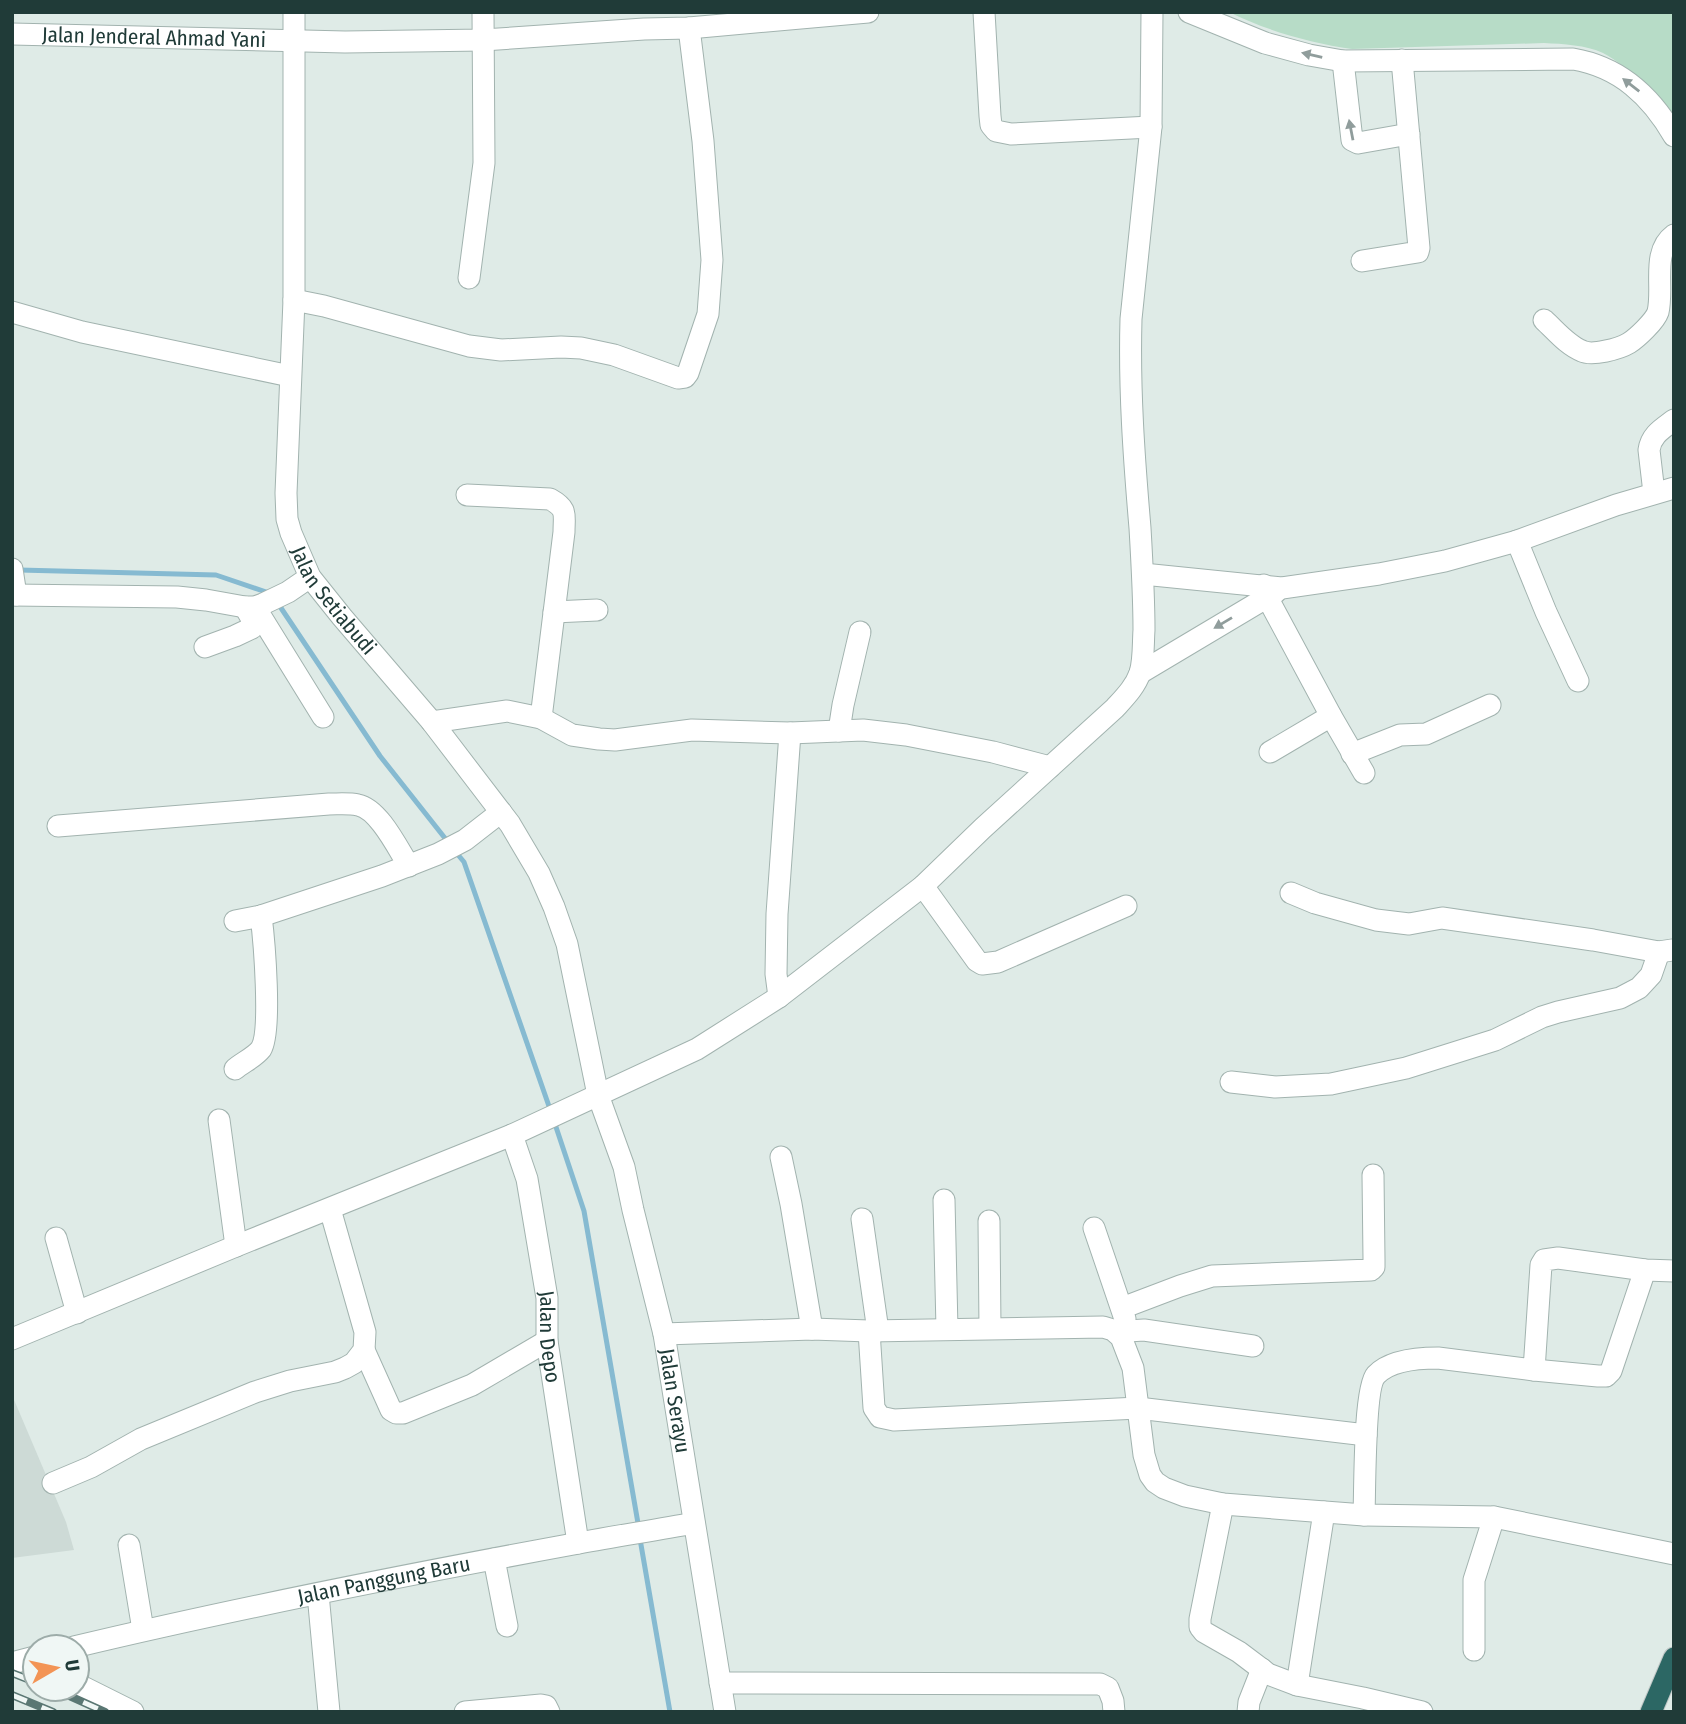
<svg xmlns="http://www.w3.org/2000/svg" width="1686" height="1724" font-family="'Fira Sans Condensed',sans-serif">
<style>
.built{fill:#cddad6}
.green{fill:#b7dcc7}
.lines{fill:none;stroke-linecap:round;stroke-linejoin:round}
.stream{stroke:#86bad1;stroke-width:5}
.minor-casing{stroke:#a2b3af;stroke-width:23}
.highway-casing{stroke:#c1c8c7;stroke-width:23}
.minor{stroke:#fff;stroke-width:21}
.highway{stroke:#2c6764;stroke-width:21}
.rail-casing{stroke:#5a7773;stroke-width:8}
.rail{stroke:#f0f7f5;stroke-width:5;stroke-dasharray:16;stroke-linecap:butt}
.oneway{fill:#909d9c}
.labels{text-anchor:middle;stroke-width:5;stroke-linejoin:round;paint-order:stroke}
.street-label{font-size:21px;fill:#203b38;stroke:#f0f7f5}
</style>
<rect width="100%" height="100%" fill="#dfebe7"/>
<polygon class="built" points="12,1395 66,1522 74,1550 12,1558"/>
<path class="green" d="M1229 12H1672L1674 31V121C1652 97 1632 68 1603 53 1586 45 1563 44 1544 43L1352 49C1311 43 1267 31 1229 12Z"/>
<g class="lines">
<g class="stream">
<polyline points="19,570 216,575 272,594"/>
<polyline points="277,602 380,756 448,842"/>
<polyline points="454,850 464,862 551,1112"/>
<polyline points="554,1121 584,1211 639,1529"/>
<polyline points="640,1539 670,1712"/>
</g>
<defs>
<g id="minor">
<path id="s1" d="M294 12V300L286 493 287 519 291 533 310 577 342 617 432 722 510 824 539 873 554 907 567 944 598 1095 624 1167 633 1210 664 1334 725 1712"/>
<polyline points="984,12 990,116 991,125 996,131 1011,134 1151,127"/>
<path d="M1189 12 1265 43 1309 55 1343 61 1573 59C1620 67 1651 96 1674 136"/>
<path id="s2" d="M12 34 345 42 483 40 644 29 689 28 868 12"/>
<polyline points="1343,61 1352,140 1358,143 1409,134"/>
<polyline points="1362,261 1418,252 1419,248 1402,60"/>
<polyline points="469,278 484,163 483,12"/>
<polyline points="294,300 324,306 469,346 501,350 561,347 581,348 614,355 678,378 685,377 688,373 708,314 712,260 703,141 689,28"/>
<polyline points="12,312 82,332 290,376"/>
<path d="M1544 320C1556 331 1567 345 1582 351 1592 356 1619 349 1629 343 1637 338 1655 321 1658 312 1664 287 1651 252 1674 235"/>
<path d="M1654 493 1649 450C1651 435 1662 429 1674 420"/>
<path d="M467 495 550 499C568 509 564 514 564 532L541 718"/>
<polyline points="1517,541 1546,612 1578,681"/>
<polyline points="12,569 16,595"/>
<polyline points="1143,574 1282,588 1379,574 1445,561 1517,541 1616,505 1674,488"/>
<polyline points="1264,585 1267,597 1331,716 1364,773"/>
<polyline points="12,595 177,597 206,600 245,607 255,607 263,604 288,592 310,577"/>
<polyline points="255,607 323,717"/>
<polyline points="554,612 597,610"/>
<polyline points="205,647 235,636 252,628 253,626 253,621 245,607"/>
<polyline points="1140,673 1276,592"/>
<polyline points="432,722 507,711 541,718 572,735 599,739 615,740 692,730 790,733 863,730 906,735 993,752 1050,767"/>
<polyline points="839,731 843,705 860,632"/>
<polyline points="1270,752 1331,716"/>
<polyline points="1352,754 1400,735 1426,734 1490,705"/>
<path d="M58 826 329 804C339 804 349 803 358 805 379 809 398 849 409 866"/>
<polyline points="923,886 977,961 982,964 998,962 1126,906"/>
<polyline points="1291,893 1315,903 1376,920 1409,924 1442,918 1593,940 1659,952 1672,950"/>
<polyline points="235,921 261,916 382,876 438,854 465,840 501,812"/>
<polyline points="779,997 776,974 777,914 790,733"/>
<path d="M235 1069C242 1063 255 1057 261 1049 272 1031 264 939 261 916"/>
<polyline points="1231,1082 1275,1087 1331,1084 1406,1068 1495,1040 1542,1017 1558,1012 1620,998 1639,988 1651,975 1659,952"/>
<polyline points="219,1120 236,1246"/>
<path id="s3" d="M512 1135 527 1179 547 1298V1341L578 1543"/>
<polyline points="781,1157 791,1204 812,1329"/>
<polyline points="944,1200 947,1329"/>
<polyline points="862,1219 878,1331"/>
<polyline points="989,1221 990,1328"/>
<polyline points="1094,1228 1125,1319"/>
<polyline points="56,1238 77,1313"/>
<polyline points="1122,1308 1180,1286 1212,1276 1371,1270 1374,1267 1374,1259 1373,1175"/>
<polyline points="869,1331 874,1408 880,1417 894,1420 1138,1408 1366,1435"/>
<polyline points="664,1334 812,1329 869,1331 1103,1327 1113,1330 1121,1337 1133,1368 1144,1455 1150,1475 1155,1482 1164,1488 1185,1496 1223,1504 1364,1515 1494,1517 1674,1554"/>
<polyline points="1121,1337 1128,1331 1144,1330 1253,1346"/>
<path d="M12 1339 236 1246 512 1135 697 1049 779 997 923 886 983 828 1115 708C1125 697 1135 687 1140 673 1144 660 1143 644 1144 630 1144 596 1142 562 1140 528 1134 458 1129 389 1131 319L1151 127 1152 12"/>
<polyline points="364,1350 391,1410 396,1413 403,1413 472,1385 547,1341"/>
<polyline points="1534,1370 1598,1376 1606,1376 1611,1371 1645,1270"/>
<polyline points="53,1483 91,1467 141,1439 255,1392 290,1381 335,1372 345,1368 354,1363 364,1350 365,1332 330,1209"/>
<polyline points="1223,1504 1200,1619 1200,1627 1204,1632 1239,1652 1268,1674 1297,1685 1363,1698 1422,1712"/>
<path d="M1364 1515C1365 1492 1364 1388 1376 1375 1390 1360 1419 1358 1438 1358L1534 1370 1541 1265 1544 1260 1558 1258 1645 1270 1674 1271"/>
<polyline points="129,1545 143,1630"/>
<polyline points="494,1559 507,1626"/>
<polyline points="318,1594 329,1712"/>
<path id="s4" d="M74 1647C241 1607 410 1574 579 1543 617 1536 656 1530 694 1523"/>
<polyline points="1474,1650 1474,1580 1494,1517"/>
<polyline points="12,1663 35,1657"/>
<polyline points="720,1683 1100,1684 1108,1688 1113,1701 1114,1712"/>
<polyline points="77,1684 133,1712"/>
<polyline points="1297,1685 1324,1512"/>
<polyline points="465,1712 541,1705 546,1706 549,1712"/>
<polyline points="1248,1712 1249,1702 1262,1669"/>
</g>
<polyline id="highway" points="1651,1712 1674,1658"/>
</defs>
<use href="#minor" class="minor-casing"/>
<use href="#highway" class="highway-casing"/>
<use href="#minor" class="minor"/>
<use href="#highway" class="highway"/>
<defs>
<g id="rail">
<polyline points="12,1673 35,1682"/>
<polyline points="54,1689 105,1712"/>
<polyline points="12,1695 53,1712"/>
</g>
</defs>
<use href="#rail" class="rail-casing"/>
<use href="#rail" class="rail"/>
</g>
<defs><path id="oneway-solid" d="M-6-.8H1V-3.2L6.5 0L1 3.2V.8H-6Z" transform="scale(1.75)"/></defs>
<g class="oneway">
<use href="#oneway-solid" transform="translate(1312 55) rotate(-167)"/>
<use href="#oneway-solid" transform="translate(1631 85) rotate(-142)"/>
<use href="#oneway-solid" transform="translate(1351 130) rotate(-101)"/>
<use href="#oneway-solid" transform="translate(1223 623) rotate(149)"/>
</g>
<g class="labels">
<g class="street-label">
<text dy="7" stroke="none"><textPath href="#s2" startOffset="142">Jalan Jenderal Ahmad Yani</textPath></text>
<text dy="7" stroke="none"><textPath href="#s1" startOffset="602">Jalan Setiabudi</textPath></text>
<text dy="7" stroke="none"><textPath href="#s3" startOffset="206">Jalan Depo</textPath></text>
<text dy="7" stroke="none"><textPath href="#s1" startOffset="1491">Jalan Serayu</textPath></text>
<text dy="7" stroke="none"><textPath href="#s4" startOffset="317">Jalan Panggung Baru</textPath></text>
</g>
</g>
<rect width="1686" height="1724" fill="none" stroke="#203b38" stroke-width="28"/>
<g transform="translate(56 1668) rotate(81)"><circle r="33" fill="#f0f7f5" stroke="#9daca9" stroke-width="2"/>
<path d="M0-5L12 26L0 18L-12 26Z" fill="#f39455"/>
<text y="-10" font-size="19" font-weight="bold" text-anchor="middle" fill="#203b38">U</text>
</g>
</svg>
